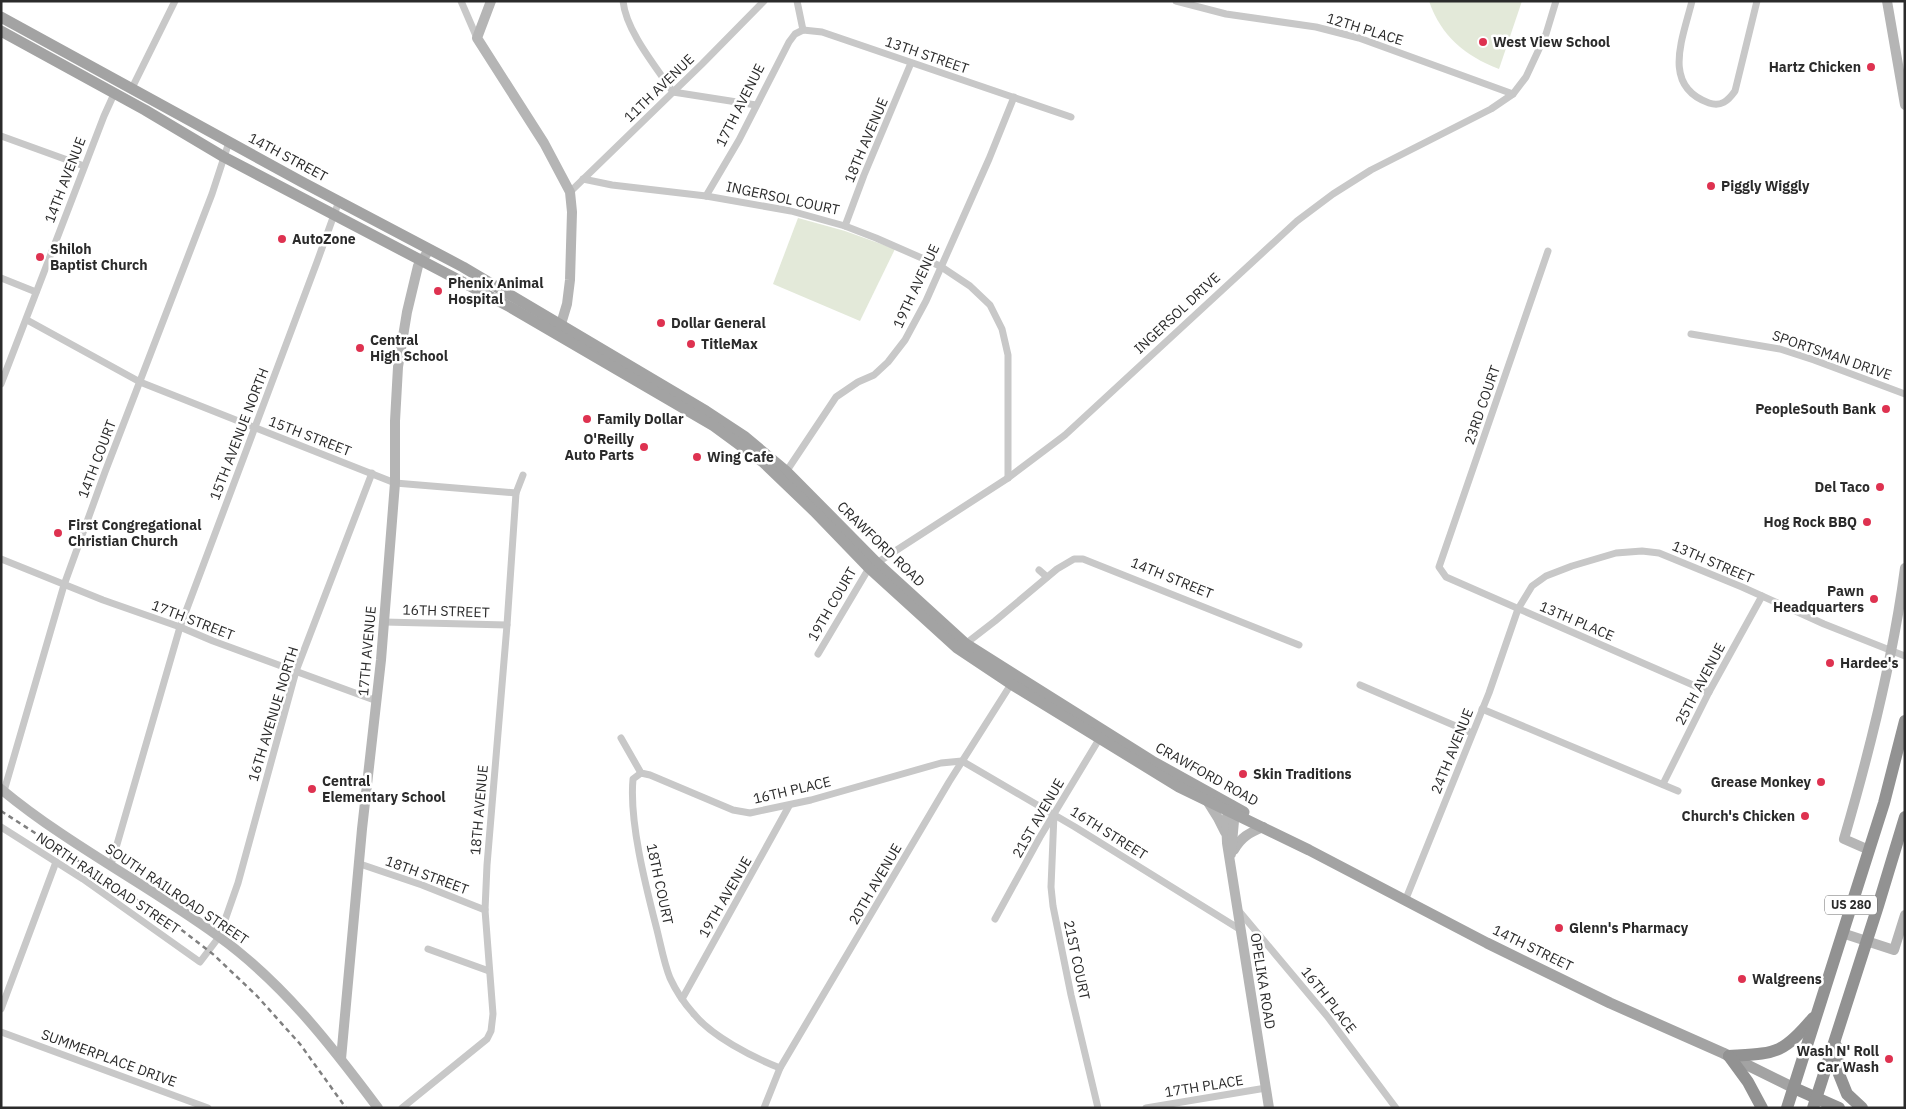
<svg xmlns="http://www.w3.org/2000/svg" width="1906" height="1109" font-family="'IBM Plex Sans',sans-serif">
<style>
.green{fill:#e3e9d9}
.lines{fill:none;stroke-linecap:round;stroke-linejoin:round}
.street{stroke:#c8c8c8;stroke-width:7}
.secondary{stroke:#b5b5b5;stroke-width:10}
.primary{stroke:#a3a3a3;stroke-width:11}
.highway{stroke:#929292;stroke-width:12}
.rail{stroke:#808080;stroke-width:2.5;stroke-dasharray:5 4;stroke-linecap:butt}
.poi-dot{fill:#de3250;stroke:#fff;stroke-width:2}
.labels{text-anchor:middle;stroke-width:5;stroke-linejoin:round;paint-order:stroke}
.shield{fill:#fff;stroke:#6b6b6b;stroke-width:1}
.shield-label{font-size:12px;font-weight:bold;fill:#2b2b2b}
.street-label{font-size:14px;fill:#2b2b2b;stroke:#fff}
.poi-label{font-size:14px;font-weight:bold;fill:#2b2b2b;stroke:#fff;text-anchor:start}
</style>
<rect width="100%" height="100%" fill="#fff"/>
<g class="green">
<path d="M1429 1H1522L1499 69C1465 56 1441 36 1429 1Z"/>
<polygon points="798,218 845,231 895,249 860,321 773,284"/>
</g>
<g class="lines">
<g class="street">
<polyline points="461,1 477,38"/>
<path d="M623 1C626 31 656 67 673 92L756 105"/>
<polyline points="797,1 803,30"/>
<polyline points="1176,1 1226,14 1316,27 1359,38 1513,94"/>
<path d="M1692 1C1683 38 1661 86 1709 103 1721 107 1728 101 1735 91L1757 1"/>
<polyline points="129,89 132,88 175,1"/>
<polyline points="1,136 84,166"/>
<polyline points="583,179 612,185 706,196 791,211 845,226 876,238 940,266 970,286 990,305 1002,329 1008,355 1008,478"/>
<polyline points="570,192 702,64 764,1"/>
<polyline points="706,196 739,140 789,42 795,34 803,30 822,32 1071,117"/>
<polyline points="845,226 864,175 911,63"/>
<polyline points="1548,251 1439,567 1446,577 1709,692"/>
<polyline points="1,278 36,292"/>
<polyline points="27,320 140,382 395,483 516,493"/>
<polyline points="1691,334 1780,349 1814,360 1905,394"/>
<polyline points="1,384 104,116 114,94 116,93"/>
<polyline points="784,475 836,397 858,382 874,375 888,362 905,340 926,301 989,159 1014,97"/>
<polyline points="1,559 103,600 180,627 213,641 377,701"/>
<polyline points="1039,570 1047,577"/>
<polyline points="384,622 507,625"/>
<polyline points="964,645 995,621 1057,569 1074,559 1083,559 1299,645"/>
<polyline points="818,654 869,568 1008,478 1065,435 1297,221 1333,194 1371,170 1491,109 1513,94 1526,77 1546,34 1556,1"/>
<polyline points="1360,685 1472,733"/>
<polyline points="1482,709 1678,791"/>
<polyline points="621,738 641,773 650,775 733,810 750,813 811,800 941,763 962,761 1075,827 1241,930"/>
<path d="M641 773 633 779C629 822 646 887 657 930 661 946 664 963 670 978 676 991 684 1003 693 1013 711 1036 752 1057 780 1068"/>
<polyline points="1663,784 1709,692 1762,596"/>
<polyline points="4,791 64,585 105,472 212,194 229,142"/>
<polyline points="1054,814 1051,887 1053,906 1071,995 1098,1108"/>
<polyline points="1,827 83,879 200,962 219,937 238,883 296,671 372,473"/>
<polyline points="360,864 422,885 485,910"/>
<polyline points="111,865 180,627 317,262 339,201"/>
<polyline points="1405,901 1489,693 1518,609 1532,586 1546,576 1572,566 1616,553 1642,551 1659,553 1742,587 1824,624 1905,656"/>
<polyline points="1239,911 1327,1016 1396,1108"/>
<polyline points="995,919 1040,837 1101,736"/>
<polyline points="428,949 489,971"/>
<polyline points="682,999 789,806"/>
<polyline points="1,1009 56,862"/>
<polyline points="1,1032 208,1108"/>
<polyline points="402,1108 487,1039 491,1031 493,1014 485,910 487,865 507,625 516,493 523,475"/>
<polyline points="764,1108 780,1068 949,782 1013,681"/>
<polyline points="1146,1108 1266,1088"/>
</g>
<g class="secondary">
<polyline points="491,1 477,38 544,143 570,192 572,212 570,280 567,304 561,324 557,330"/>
<polyline points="1887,1 1905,105"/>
<path d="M1 789C67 844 148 885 218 936 282 982 331 1045 378 1108"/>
<polyline points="1208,802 1218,818 1225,832"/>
<polyline points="1232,805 1226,819 1227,843 1269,1108"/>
<path d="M1234 850C1241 837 1249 833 1263 827"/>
<path d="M1869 850 1844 839C1870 750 1893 660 1905 568"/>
<polyline points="1231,854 1234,821 1232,807"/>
<polyline points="1842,933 1894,950 1905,915"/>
<polyline points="341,1059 362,829 381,660 395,483 395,421 398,367 407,312 418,266 429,250"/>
</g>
<g class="primary">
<polyline points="1,17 302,182 463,267 706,411 744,436 787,472 876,562 966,644 1152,761 1244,812"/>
<polyline points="1,31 145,110 224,157 510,307 714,426 763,462 814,511 869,568 957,648 1011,684 1179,787 1309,850 1487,943 1610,1003 1723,1053 1794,1088"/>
</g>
<g class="highway">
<polyline points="1836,1046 1839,1074 1847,1094 1862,1108"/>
<path d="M1729 1056C1776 1053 1782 1055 1813 1018"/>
<polyline points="1729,1056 1748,1082 1762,1108"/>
<polyline points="1794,1088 1839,1108"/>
<polyline points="1787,1108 1884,803 1905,721"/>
<polyline points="1813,1108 1878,906 1905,817"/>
</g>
<polyline class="rail" points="1,811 114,884 183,931 214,955 257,996 300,1044 346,1108"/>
</g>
<g class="poi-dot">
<circle cx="1483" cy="42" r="5"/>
<circle cx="1871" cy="67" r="5"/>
<circle cx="1711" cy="186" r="5"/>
<circle cx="282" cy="239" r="5"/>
<circle cx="40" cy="257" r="5"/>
<circle cx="438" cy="291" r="5"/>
<circle cx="661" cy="323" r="5"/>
<circle cx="691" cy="344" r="5"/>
<circle cx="360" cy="348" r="5"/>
<circle cx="1886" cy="409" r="5"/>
<circle cx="587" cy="419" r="5"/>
<circle cx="644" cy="447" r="5"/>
<circle cx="697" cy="457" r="5"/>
<circle cx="1880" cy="487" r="5"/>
<circle cx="1867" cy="522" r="5"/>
<circle cx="58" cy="533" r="5"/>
<circle cx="1874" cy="599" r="5"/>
<circle cx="1830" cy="663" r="5"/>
<circle cx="1243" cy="774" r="5"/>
<circle cx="1821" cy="782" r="5"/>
<circle cx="312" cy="789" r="5"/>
<circle cx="1805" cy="816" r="5"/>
<circle cx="1559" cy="928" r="5"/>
<circle cx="1742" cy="979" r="5"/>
<circle cx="1889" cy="1059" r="5"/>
</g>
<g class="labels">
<rect class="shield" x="1825" y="895.5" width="52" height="19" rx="4"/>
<g class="shield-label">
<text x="1851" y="909">US 280</text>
</g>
<g class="street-label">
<text transform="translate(1365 29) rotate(17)" y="5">12TH PLACE</text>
<text transform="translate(927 55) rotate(19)" y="5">13TH STREET</text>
<text transform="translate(659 88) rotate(-44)" y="5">11TH AVENUE</text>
<text transform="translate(740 105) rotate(-63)" y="5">17TH AVENUE</text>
<text transform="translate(866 140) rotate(-67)" y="5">18TH AVENUE</text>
<text transform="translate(288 157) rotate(28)" y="5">14TH STREET</text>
<text transform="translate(65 180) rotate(-69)" y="5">14TH AVENUE</text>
<text transform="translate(783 198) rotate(12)" y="5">INGERSOL COURT</text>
<text transform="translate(916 286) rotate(-65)" y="5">19TH AVENUE</text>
<text transform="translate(1177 313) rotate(-43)" y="5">INGERSOL DRIVE</text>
<text transform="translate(1832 355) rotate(19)" y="5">SPORTSMAN DRIVE</text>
<text transform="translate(1482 405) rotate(-71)" y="5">23RD COURT</text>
<text transform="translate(239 434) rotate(-69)" y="5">15TH AVENUE NORTH</text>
<text transform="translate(310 436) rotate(21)" y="5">15TH STREET</text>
<text transform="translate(97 459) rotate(-69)" y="5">14TH COURT</text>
<text transform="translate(881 544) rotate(44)" y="5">CRAWFORD ROAD</text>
<text transform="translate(1713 562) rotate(23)" y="5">13TH STREET</text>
<text transform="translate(1172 578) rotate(22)" y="5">14TH STREET</text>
<text transform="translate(832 604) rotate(-60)" y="5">19TH COURT</text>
<text transform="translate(446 611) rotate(2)" y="5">16TH STREET</text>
<text transform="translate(193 620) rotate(21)" y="5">17TH STREET</text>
<text transform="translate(1577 621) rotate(23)" y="5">13TH PLACE</text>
<text transform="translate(367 651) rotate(-85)" y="5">17TH AVENUE</text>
<text transform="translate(1700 684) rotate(-62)" y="5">25TH AVENUE</text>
<text transform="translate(273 714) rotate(-73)" y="5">16TH AVENUE NORTH</text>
<text transform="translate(1452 751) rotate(-68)" y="5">24TH AVENUE</text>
<text transform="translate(1207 774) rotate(29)" y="5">CRAWFORD ROAD</text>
<text transform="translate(792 790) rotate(-13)" y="5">16TH PLACE</text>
<text transform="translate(479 810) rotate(-85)" y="5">18TH AVENUE</text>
<text transform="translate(1038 818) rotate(-60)" y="5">21ST AVENUE</text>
<text transform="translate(1109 833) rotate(32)" y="5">16TH STREET</text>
<text transform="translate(427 875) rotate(20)" y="5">18TH STREET</text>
<text transform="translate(108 883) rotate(34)" y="5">NORTH RAILROAD STREET</text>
<text transform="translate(660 884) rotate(78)" y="5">18TH COURT</text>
<text transform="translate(875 884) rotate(-60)" y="5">20TH AVENUE</text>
<text transform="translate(177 894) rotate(34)" y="5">SOUTH RAILROAD STREET</text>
<text transform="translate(725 897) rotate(-60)" y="5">19TH AVENUE</text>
<text transform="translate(1533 948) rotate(26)" y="5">14TH STREET</text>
<text transform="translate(1077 960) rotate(78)" y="5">21ST COURT</text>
<text transform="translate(1263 981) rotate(81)" y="5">OPELIKA ROAD</text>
<text transform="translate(1329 1000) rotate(52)" y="5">16TH PLACE</text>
<text transform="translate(109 1058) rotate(20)" y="5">SUMMERPLACE DRIVE</text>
<text transform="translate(1204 1086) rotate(-9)" y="5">17TH PLACE</text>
</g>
<g class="poi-label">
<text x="1493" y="47">West View School</text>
<text x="1861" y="72" text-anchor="end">Hartz Chicken</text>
<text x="1721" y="191">Piggly Wiggly</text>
<text x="292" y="244">AutoZone</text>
<text x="50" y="254">Shiloh<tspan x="50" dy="16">Baptist Church</tspan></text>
<text x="448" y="288">Phenix Animal<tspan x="448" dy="16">Hospital</tspan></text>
<text x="671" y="328">Dollar General</text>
<text x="370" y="345">Central<tspan x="370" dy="16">High School</tspan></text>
<text x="701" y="349">TitleMax</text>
<text x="1876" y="414" text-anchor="end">PeopleSouth Bank</text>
<text x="597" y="424">Family Dollar</text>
<text x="634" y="444" text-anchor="end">O'Reilly<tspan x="634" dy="16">Auto Parts</tspan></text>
<text x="707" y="462">Wing Cafe</text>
<text x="1870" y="492" text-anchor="end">Del Taco</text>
<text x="1857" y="527" text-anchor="end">Hog Rock BBQ</text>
<text x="68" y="530">First Congregational<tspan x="68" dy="16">Christian Church</tspan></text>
<text x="1864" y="596" text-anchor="end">Pawn<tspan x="1864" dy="16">Headquarters</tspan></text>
<text x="1840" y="668">Hardee's</text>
<text x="1253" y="779">Skin Traditions</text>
<text x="322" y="786">Central<tspan x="322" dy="16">Elementary School</tspan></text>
<text x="1811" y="787" text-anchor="end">Grease Monkey</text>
<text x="1795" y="821" text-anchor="end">Church's Chicken</text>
<text x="1569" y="933">Glenn's Pharmacy</text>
<text x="1752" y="984">Walgreens</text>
<text x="1879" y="1056" text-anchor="end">Wash N' Roll<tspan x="1879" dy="16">Car Wash</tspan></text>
</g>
</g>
<rect width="1906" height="1109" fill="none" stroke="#2b2b2b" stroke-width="5"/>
</svg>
